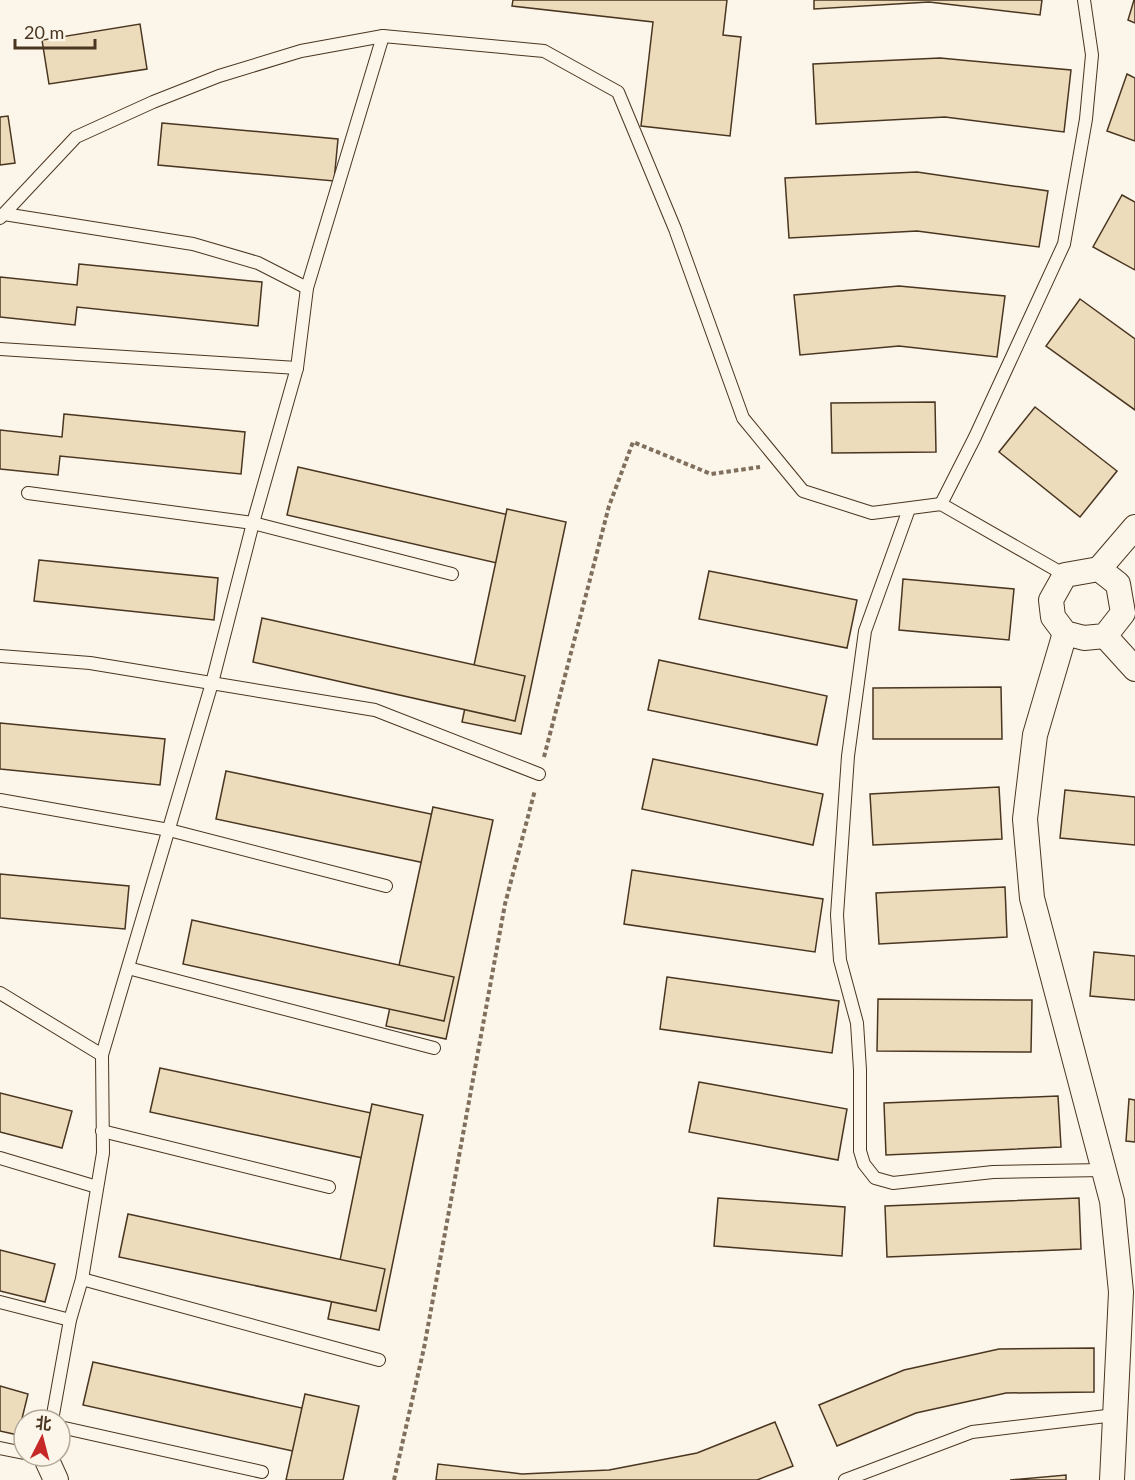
<svg xmlns="http://www.w3.org/2000/svg" width="1135" height="1480" font-family="Lato,'Noto Sans SC',sans-serif">
<style>
.building{fill:#ecdcbc;stroke:#4a3520;stroke-width:1.5}
.lines{fill:none;stroke-linecap:round;stroke-linejoin:round}
.lane-casing{stroke:#4a3520;stroke-width:14}
.street-casing{stroke:#4a3520;stroke-width:26}
.path{stroke:#7f6f5c;stroke-width:4;stroke-dasharray:4.5 3;stroke-linecap:butt}
.lane{stroke:#fbf6e9;stroke-width:12}
.street{stroke:#fbf6e9;stroke-width:24}
</style>
<rect width="100%" height="100%" fill="#fbf6e9"/>
<g class="building">
<polygon points="513,0 727,0 723,35 741,37 730,136 641,126 653,22 512,6"/>
<polygon points="814,0 1042,0 1040,15 929,2 814,9"/>
<polygon points="1134,0 1135,0 1135,23 1128,20"/>
<polygon points="140,24 147,69 49,84 42,40"/>
<polygon points="940,58 1071,70 1064,132 945,117 816,124 813,64"/>
<polygon points="1127,74 1135,78 1135,141 1107,131"/>
<polygon points="8,116 15,163 0,165 0,117"/>
<polygon points="162,123 338,139 334,181 158,165"/>
<polygon points="917,172 1048,191 1039,247 917,231 789,238 785,178"/>
<polygon points="1122,195 1135,202 1135,270 1093,247"/>
<polygon points="79,264 262,282 258,326 77,307 75,325 0,317 0,277 77,285"/>
<polygon points="899,286 1005,296 997,357 899,346 800,355 794,295"/>
<polygon points="1080,299 1135,339 1135,410 1046,346"/>
<polygon points="935,402 936,452 832,453 831,403"/>
<polygon points="1035,407 1117,471 1080,517 999,452"/>
<polygon points="64,414 245,432 241,474 60,456 58,475 0,469 0,430 62,437"/>
<polygon points="298,467 553,525 541,573 287,515"/>
<polygon points="507,509 566,522 521,734 462,722"/>
<polygon points="39,560 218,578 214,620 34,601"/>
<polygon points="709,571 857,600 847,648 699,619"/>
<polygon points="903,579 1014,589 1009,640 899,630"/>
<polygon points="262,618 525,676 515,721 253,662"/>
<polygon points="659,660 827,696 817,745 648,710"/>
<polygon points="1001,687 1002,739 873,739 873,688"/>
<polygon points="0,723 165,739 160,785 0,769"/>
<polygon points="653,759 823,794 813,845 642,809"/>
<polygon points="226,771 488,826 477,874 216,819"/>
<polygon points="999,787 1002,839 873,845 870,794"/>
<polygon points="1065,790 1135,797 1135,845 1060,838"/>
<polygon points="433,807 493,820 446,1039 386,1026"/>
<polygon points="632,870 823,899 815,952 624,924"/>
<polygon points="0,874 129,886 125,929 0,918"/>
<polygon points="1005,887 1007,937 879,944 876,893"/>
<polygon points="192,920 454,977 444,1021 183,964"/>
<polygon points="1094,952 1135,956 1135,1000 1090,996"/>
<polygon points="667,977 839,1001 832,1053 660,1029"/>
<polygon points="878,999 1032,1000 1031,1052 877,1051"/>
<polygon points="160,1068 418,1123 409,1168 150,1112"/>
<polygon points="699,1082 847,1109 838,1160 689,1132"/>
<polygon points="0,1093 72,1111 62,1148 0,1132"/>
<polygon points="1058,1096 1061,1147 886,1155 884,1103"/>
<polygon points="1129,1099 1135,1100 1135,1142 1126,1141"/>
<polygon points="372,1104 423,1115 379,1330 328,1319"/>
<polygon points="718,1198 845,1207 842,1256 714,1246"/>
<polygon points="1079,1198 1081,1249 887,1257 885,1206"/>
<polygon points="128,1214 385,1269 376,1311 119,1257"/>
<polygon points="0,1250 55,1264 45,1302 0,1291"/>
<polygon points="1094,1348 1094,1392 1006,1393 916,1413 837,1446 819,1405 904,1370 999,1349"/>
<polygon points="93,1362 352,1419 343,1462 83,1405"/>
<polygon points="0,1386 28,1394 18,1435 0,1431"/>
<polygon points="305,1394 359,1406 343,1480 286,1480"/>
<polygon points="775,1422 793,1466 757,1480 436,1480 438,1464 522,1474 609,1470 697,1453"/>
<polygon points="1066,1475 1066,1480 1010,1480"/>
</g>
<g class="lines">
<defs>
<g id="lane">
<polyline points="4,214 193,244 258,263 307,288"/>
<polyline points="0,218 76,137 153,102 219,76 301,51 383,36 544,51 618,92 675,229 743,418 803,491 872,513 941,504 1065,575"/>
<polyline points="0,349 297,368"/>
<polyline points="28,493 253,523 452,574"/>
<polyline points="941,504 975,437 1064,244 1086,119 1092,55 1084,0"/>
<polyline points="909,509 865,631 848,756 837,915 840,960 857,1023 860,1070 860,1151 864,1164 875,1178 893,1183 993,1172 1103,1170"/>
<polyline points="0,656 90,663 375,710 539,774"/>
<polyline points="0,800 169,830 386,886"/>
<polyline points="128,968 434,1048"/>
<polyline points="0,993 102,1055"/>
<polyline points="102,1131 329,1187"/>
<polyline points="0,1158 97,1187"/>
<polyline points="82,1279 379,1360"/>
<polyline points="0,1302 70,1320"/>
<polyline points="52,1420 70,1320 82,1279 103,1153 102,1055 212,683 253,523 297,368 307,288 383,36"/>
<polyline points="60,1427 262,1472"/>
<polyline points="0,1448 24,1453"/>
<polyline points="845,1480 972,1432 1115,1415"/>
</g>
<g id="street">
<polygon points="1099,569 1118,584 1123,613 1105,636 1084,638 1065,633 1053,617 1051,600 1065,575"/>
<polyline points="1099,569 1135,527"/>
<polyline points="1065,633 1035,735 1025,819 1032,898 1112,1201 1121,1292 1112,1480"/>
<polyline points="1105,636 1135,669"/>
<polyline points="46,1458 56,1480"/>
</g>
</defs>
<use href="#lane" class="lane-casing"/>
<use href="#street" class="street-casing"/>
<g class="path">
<polyline points="544,757 609,506 633,442 711,474 760,467"/>
<polyline points="394,1480 424,1348 505,904 535,790"/>
</g>
<use href="#lane" class="lane"/>
<use href="#street" class="street"/>
</g>
<g transform="translate(42 1438) rotate(6)"><circle r="28" fill="#fbf6e9" stroke="#b4a999" stroke-width="1.5"/>
<path d="M0-4.5L10 22L0 15L-10 22Z" fill="#c62828"/>
<text y="-9" font-size="16" font-weight="bold" text-anchor="middle" fill="#4a3520">北</text>
</g>
<path d="M15 39v9h80v-9" fill="none" stroke="#4a3520" stroke-width="3"/>
<text x="24" y="39" font-size="18" fill="#4a3520" stroke="#fbf6e9" stroke-width="4.5" paint-order="stroke">20 m</text>
</svg>
